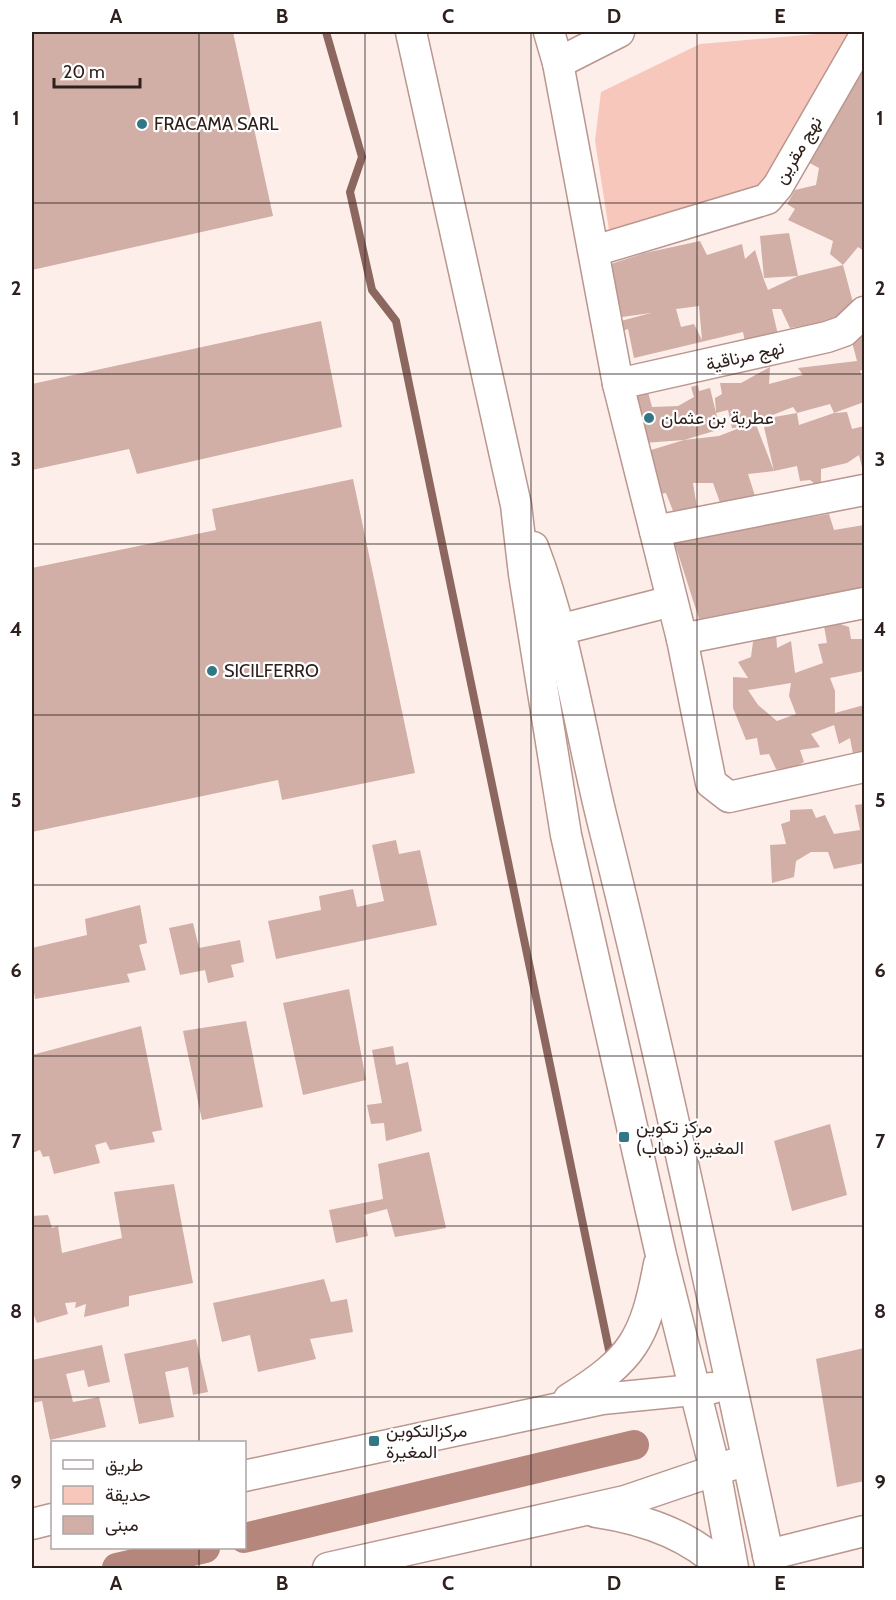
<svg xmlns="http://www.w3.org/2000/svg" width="896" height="1600" font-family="Cabin,Vazirmatn,sans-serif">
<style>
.green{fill:#f8c7bc}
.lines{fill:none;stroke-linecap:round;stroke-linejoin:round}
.stream{stroke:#8c675f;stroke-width:8}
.canal{stroke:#b5867b;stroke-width:30}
.building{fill:#d1aea6;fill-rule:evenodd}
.minor-casing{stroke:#b9968e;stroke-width:33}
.minor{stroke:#fff;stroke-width:30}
.grid{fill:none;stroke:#2e201d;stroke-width:1.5;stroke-opacity:0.55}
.poi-dot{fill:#327785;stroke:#fff;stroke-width:2}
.labels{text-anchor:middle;stroke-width:4.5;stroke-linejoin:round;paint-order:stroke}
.poi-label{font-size:18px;fill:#2e201d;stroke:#fff;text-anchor:start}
.street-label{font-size:18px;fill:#2e201d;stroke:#fff}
.neatline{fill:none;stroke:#2e201d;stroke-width:2}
.grid-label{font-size:20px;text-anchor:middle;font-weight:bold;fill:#2e201d}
</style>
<rect width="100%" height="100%" fill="#fdeeea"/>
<polygon class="green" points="840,32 856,32 759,189 609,230 595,141 601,92 700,44"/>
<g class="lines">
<polyline class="stream" points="326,32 362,157 350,192 372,290 396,321 609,1350"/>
<g class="canal">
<polyline points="244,1538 634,1445"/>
<polyline points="117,1568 205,1548"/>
</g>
</g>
<g class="building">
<polygon points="32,32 233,32 273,216 32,270"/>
<polygon points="864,64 864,251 858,247 843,265 830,254 833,241 788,220 795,209 787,204 795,190 816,185 819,168 802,159"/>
<path d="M789 233 798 276 843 265 855 310 815 324 790 328 781 309H772L779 339 746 347 743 332 634 358 628 329 619 332 617 322 651 313 622 317 611 264 645 253 700 241 707 255 742 244 745 259 755 250 764 280 768 290 798 276 764 278 760 236ZM699 306 702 340 694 324 681 327 676 309Z"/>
<polygon points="321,321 342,427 137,474 129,449 32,470 32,384"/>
<polygon points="864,327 864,369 860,371 864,381 864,402 834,413 847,412 852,429 864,426 864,467 862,467 859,455 847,463 821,469 821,489 810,480 800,481 797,466 774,471 764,427 772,426 763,419 797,413 799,425 834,413 830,404 797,413 793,407 755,422 774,471 748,474 756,499 722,508 713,483 693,483 697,508 675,516 666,493 654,495 641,453 684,440 644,443 633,394 648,392 652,407 678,406 694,397 691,387 698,385 699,391 710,388 716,413 721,429 684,440 719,436 742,427 732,428 728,410 716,413 715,398 722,394 720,383 741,383 770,367 769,384 803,375 798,368 857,361 852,342"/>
<polygon points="353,479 415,773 282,800 278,780 32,832 32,568 216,530 212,509"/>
<polygon points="829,514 834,530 864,525 864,587 699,619 674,541"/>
<path d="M840 624 849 627 851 639H864V671L830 678 835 691V713L864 705V752L853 754 850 738 839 744 834 725 811 734 820 747 800 750 804 762 793 768 776 769 769 754 760 755 757 738 746 740 733 708V677L748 678 738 662 751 657 753 642 776 632 777 648 791 641 795 673 823 663 818 644 827 643 824 626ZM791 683 789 696 796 714 777 721 758 705 748 690Z"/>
<polygon points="864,804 864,863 834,869 828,852 811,852 796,861 794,877 772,883 770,845 786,844 781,824 790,821 790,810 812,809 816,818 825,815 834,834 860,830 855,805"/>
<polygon points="396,840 399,854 420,850 437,925 276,959 268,921 321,910 319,896 353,889 357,907 384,901 372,845"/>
<polygon points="140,905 147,943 139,945 146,970 127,974 130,982 35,999 32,979 32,948 87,935 85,919"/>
<polygon points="193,923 199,948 240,940 244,962 231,965 234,977 208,983 205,970 180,975 169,928"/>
<polygon points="349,989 366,1080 303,1095 283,1003"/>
<polygon points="246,1021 263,1107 202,1120 183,1031"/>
<polygon points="141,1026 162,1130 152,1132 155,1142 110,1150 106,1142 95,1145 100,1163 54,1174 49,1156 43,1157 40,1150 32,1153 32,1055"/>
<polygon points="393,1046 396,1065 408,1062 422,1131 386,1141 384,1123 371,1124 367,1105 382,1103 372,1050"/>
<polygon points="830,1124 847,1195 792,1211 774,1141"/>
<polygon points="429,1152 446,1228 395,1237 387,1209 364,1215 368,1236 336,1243 329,1210 383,1199 378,1164"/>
<polygon points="174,1184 193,1283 129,1296 129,1306 84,1317 86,1304 75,1308 76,1302 65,1303 68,1314 37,1323 32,1311 32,1216 48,1215 52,1228 58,1226 62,1253 122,1238 114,1192"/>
<polygon points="324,1279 331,1302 347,1299 353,1332 310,1339 316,1359 258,1372 250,1335 222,1342 213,1303"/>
<polygon points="196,1339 208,1392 193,1395 188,1367 165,1372 174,1417 139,1424 124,1354"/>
<polygon points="102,1345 110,1382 88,1387 84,1370 66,1374 73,1402 99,1397 106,1427 50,1440 42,1401 32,1403 32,1360"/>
<polygon points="864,1348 864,1481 837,1487 816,1359"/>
</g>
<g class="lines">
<defs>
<g id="minor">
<polyline points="411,32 516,505 524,574 566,835 661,1255 715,1470 733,1568"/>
<polyline points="549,32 558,63 618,384 682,639 711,783 729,797 864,767"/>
<polyline points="558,63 619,32"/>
<polyline points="594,251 767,199 778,186 864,37"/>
<polyline points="618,384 827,337 844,331 864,312"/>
<polyline points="655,531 864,490"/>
<path d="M533 547C567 635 580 731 603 823 665 1070 717 1320 771 1568"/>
<polyline points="539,635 672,601"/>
<polyline points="682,639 864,603"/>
<path d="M569 1399C633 1359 645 1339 659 1264"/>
<polyline points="244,1476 602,1399 713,1388"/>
<path d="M596 1512C643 1519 689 1534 723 1568"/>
<polyline points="32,1524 52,1519"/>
<polyline points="768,1555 864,1531"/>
<polyline points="328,1568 625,1501 734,1464"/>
</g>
</defs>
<use href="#minor" class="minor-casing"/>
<use href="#minor" class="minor"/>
</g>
<path class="grid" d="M199 32V1442M365 32V1568M531 32V1568M697 32V1568M32 203H864M32 374H864M32 544H864M32 715H864M32 885H864M32 1056H864M32 1226H864M32 1397H864M199 1548V1568"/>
<g class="poi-dot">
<circle cx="142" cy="124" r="6"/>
<circle cx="649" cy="418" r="6"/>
<circle cx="212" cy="671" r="6"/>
<rect x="618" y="1131" width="12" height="12" rx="3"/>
<rect x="368" y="1435" width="12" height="12" rx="3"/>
</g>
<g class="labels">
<g class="poi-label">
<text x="154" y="130">FRACAMA SARL</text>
<text x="661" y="424">عطرية بن عثمان</text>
<text x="224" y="677">SICILFERRO</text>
<text x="636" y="1133">مركز تكوين<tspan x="636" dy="21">المغيرة (ذهاب)</tspan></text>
<text x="386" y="1437">مركزالتكوين<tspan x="386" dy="21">المغيرة</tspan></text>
</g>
<g class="street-label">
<text transform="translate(798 150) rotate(-59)" y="6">نهج مقرين</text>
<text transform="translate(745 356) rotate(-13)" y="6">نهج مرناقية</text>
</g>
</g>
<rect width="896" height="1600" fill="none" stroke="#ffffff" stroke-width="66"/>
<rect x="51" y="1441" width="195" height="108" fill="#ffffff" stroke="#aba6a5" stroke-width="1.5"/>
<rect x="63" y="1460" width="30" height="9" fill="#ffffff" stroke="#aba6a5" stroke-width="1.5"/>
<text x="105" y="1471" font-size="18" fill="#2e201d">طريق</text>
<rect x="63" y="1486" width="30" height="18" fill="#f8c7bc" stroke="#aba6a5" stroke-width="1.5"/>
<text x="105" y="1501" font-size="18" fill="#2e201d">حديقة</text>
<rect x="63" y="1516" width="30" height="18" fill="#d1aea6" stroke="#aba6a5" stroke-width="1.5"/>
<text x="105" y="1531" font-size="18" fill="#2e201d">مبنى</text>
<path d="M54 78v9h86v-9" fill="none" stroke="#2e201d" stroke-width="3"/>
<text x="63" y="78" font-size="18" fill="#2e201d" stroke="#ffffff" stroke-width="4.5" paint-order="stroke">20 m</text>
<rect x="33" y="33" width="830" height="1534" class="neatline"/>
<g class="grid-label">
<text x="116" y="23">A</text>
<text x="282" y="23">B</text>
<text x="448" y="23">C</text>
<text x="614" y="23">D</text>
<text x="780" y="23">E</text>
<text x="16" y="125">1</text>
<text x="880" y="125">1</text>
<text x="16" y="295">2</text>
<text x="880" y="295">2</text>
<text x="16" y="466">3</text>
<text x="880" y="466">3</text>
<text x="16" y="636">4</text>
<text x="880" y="636">4</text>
<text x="16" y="807">5</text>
<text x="880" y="807">5</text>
<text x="16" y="977">6</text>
<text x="880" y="977">6</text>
<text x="16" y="1148">7</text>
<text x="880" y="1148">7</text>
<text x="16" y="1318">8</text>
<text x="880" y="1318">8</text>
<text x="16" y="1489">9</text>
<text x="880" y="1489">9</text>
<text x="116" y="1590">A</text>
<text x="282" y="1590">B</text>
<text x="448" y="1590">C</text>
<text x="614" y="1590">D</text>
<text x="780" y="1590">E</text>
</g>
</svg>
